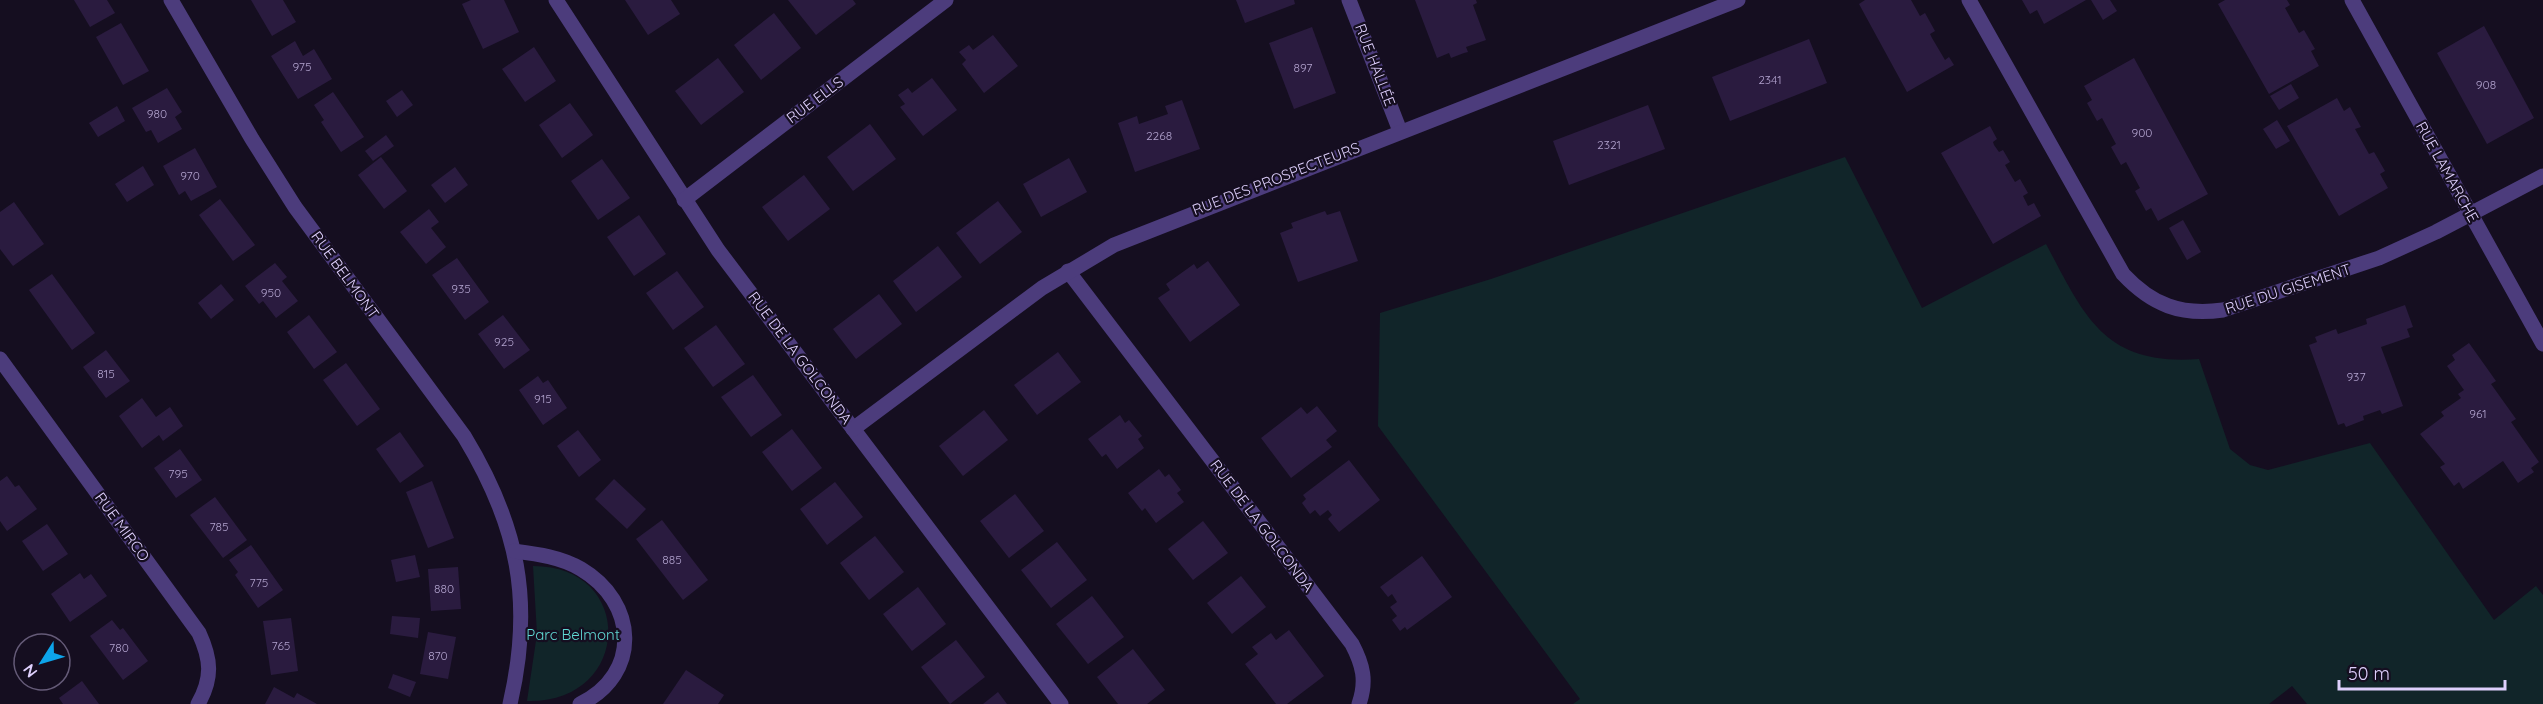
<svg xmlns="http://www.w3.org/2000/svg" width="2543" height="704" font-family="Quicksand,sans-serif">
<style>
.green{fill:#112529}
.building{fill:#2a1b3f}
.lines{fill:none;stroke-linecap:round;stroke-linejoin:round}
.minor{stroke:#4c3c7c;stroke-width:15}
.labels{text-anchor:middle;stroke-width:4.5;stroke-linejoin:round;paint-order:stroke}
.number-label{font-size:12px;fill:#b1a2cd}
.street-label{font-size:15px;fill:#decffc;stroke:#150e20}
.park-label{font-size:15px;fill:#60d8d4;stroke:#150e20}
</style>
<rect width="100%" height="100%" fill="#150e20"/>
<g class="green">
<path d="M1845 157 1922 308 2046 244C2085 317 2104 366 2199 359L2230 449 2250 465 2268 470 2370 443 2494 620 2536 586 2543 595V704H2307L2292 686 2269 704H1573L1580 699 1378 426 1380 313 1491 279Z"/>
<path d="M533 566C637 566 632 704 527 701L537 634Z"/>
</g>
<g class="building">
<polygon points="74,0 107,0 115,13 90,27"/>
<polygon points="251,0 283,0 296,22 272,36"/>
<polygon points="471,0 504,0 519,32 483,49 462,4"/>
<polygon points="625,0 671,0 680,14 648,35"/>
<polygon points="788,0 853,0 856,4 816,35"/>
<polygon points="1236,0 1294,0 1295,4 1245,23"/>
<polygon points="1415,0 1476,0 1477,3 1473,5 1486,40 1466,47 1468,52 1464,53 1451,58 1449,53 1437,58"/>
<polygon points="1865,0 1911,0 1920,16 1925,13 1935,31 1930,34 1932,38 1945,60 1949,57 1954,65 1907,92 1859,4"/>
<polygon points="2022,0 2086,0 2044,24 2037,10 2030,14"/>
<polygon points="2091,0 2110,0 2117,11 2103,20"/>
<polygon points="2225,0 2287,0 2290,5 2285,8 2299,33 2304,30 2315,49 2311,51 2319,66 2269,94 2218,4"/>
<polygon points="774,13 801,48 761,80 734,45"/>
<polygon points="121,23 149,71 123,85 96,37"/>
<polygon points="2484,26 2534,118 2487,144 2437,53"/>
<polygon points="1312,27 1336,93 1294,109 1269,43"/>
<polygon points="993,35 1018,66 984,93 962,64 966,60 959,52 969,45 973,50"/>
<polygon points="1809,39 1827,83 1730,121 1712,77"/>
<polygon points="295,41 303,56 314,49 332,79 298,99 271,56"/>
<polygon points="534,47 556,81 525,102 502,69"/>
<polygon points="718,58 744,92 701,125 675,91"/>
<polygon points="2134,58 2208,194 2158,221 2151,208 2146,211 2135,191 2140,188 2126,162 2121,165 2111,147 2116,144 2102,118 2097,121 2087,103 2092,100 2084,86"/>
<polygon points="932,78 957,110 923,136 900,107 905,104 898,95 908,88 912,93"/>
<polygon points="2291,84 2299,98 2279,110 2270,96"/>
<polygon points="167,88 182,112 175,117 182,129 158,143 151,130 146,132 132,108"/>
<polygon points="402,90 413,105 397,117 386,101"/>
<polygon points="333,92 364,137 341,152 321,122 324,120 314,105"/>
<polygon points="2337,98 2344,111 2350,107 2361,127 2355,129 2369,154 2374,152 2385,171 2380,174 2388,188 2339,216 2287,126"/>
<polygon points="1182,100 1200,149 1135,172 1118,123 1137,116 1139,124 1168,114 1165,106"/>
<polygon points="570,103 593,135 562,158 539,125"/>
<polygon points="1648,105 1665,149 1569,185 1553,141"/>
<polygon points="117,106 125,121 98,137 89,123"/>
<polygon points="2277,120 2290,141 2276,149 2263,129"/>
<polygon points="870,124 896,159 853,191 827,157"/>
<polygon points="1990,126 1997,139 1993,142 1994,145 1999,152 2003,150 2010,162 2005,165 2009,172 2015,182 2020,179 2028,193 2023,196 2028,206 2034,203 2041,216 1993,244 1941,153"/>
<polygon points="386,135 394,146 373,161 365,151"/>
<polygon points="195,148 217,187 191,201 185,191 179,195 163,166"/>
<polygon points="381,157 407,191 384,209 358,175"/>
<polygon points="1069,158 1087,192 1041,217 1023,184"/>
<polygon points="602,159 630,198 598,220 571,181"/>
<polygon points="143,166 154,185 127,202 115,184"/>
<polygon points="455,167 468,185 445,203 431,185"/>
<polygon points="804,175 830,209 788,241 762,207"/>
<polygon points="220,199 255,245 233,261 199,215"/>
<polygon points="998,201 1022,232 980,264 956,233"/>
<polygon points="14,202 44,244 13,266 0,249 0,212"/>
<polygon points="429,209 439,222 431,228 446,247 426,264 400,232"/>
<polygon points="1325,211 1327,215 1340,211 1358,261 1298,282 1280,233 1293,228 1291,223"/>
<polygon points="639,215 666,254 634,276 607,237"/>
<polygon points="2183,220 2201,252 2187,260 2169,228"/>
<polygon points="938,246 962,277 916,312 893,281"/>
<polygon points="457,258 489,302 465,320 432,275"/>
<polygon points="1208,261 1240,305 1190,342 1158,298 1170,290 1166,284 1194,264 1197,269"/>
<polygon points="275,263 287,277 282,281 298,301 276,318 263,301 259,304 245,286"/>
<polygon points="677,271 704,307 673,330 646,293"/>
<polygon points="52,274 95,333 72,350 29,290"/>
<polygon points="221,284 234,300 211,319 198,303"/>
<polygon points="879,294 902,324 856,359 833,329"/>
<polygon points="2405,305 2413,327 2407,329 2410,337 2381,347 2403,406 2382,414 2380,410 2363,416 2364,420 2346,427 2344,423 2338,425 2309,345 2317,342 2315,337 2336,329 2338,334 2367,324 2366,319"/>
<polygon points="309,315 337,352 314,369 287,332"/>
<polygon points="503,315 530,350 504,369 478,334"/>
<polygon points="716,325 745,364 713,387 684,348"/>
<polygon points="2469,343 2496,381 2491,384 2516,419 2511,422 2539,462 2531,468 2534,472 2518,483 2503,461 2463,489 2459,482 2454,486 2440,467 2445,464 2420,434 2444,416 2441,412 2461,398 2458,394 2464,390 2447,366 2455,360 2452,355"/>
<polygon points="106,350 130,381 106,398 83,367"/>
<polygon points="1058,352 1081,382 1037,415 1014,385"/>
<polygon points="346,363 380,409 357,426 323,380"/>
<polygon points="753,375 782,415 751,437 721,397"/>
<polygon points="538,376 543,383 548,380 567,408 543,425 519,390"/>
<polygon points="142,398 156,417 170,407 183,426 163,441 159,435 142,448 119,416"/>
<polygon points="1317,406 1337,431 1326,440 1332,447 1291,478 1261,438 1301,407 1307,414"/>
<polygon points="984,410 1008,440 963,476 939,446"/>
<polygon points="1120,415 1125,423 1129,420 1142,436 1138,439 1144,448 1117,469 1106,454 1102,457 1088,439"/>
<polygon points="792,429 822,468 792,491 762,452"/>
<polygon points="578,430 601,460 579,477 557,446"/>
<polygon points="400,432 424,466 400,483 376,449"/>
<polygon points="180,449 202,480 176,498 154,468"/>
<polygon points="1349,460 1380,500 1339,532 1328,519 1332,515 1328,510 1320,516 1315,510 1310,514 1302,503 1306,499 1303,495"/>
<polygon points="1159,469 1165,477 1169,474 1181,490 1177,493 1184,502 1156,523 1145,508 1142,511 1128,493"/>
<polygon points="7,476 15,487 19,485 37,509 7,531 0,521 0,481"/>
<polygon points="614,479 646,509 627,529 595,499"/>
<polygon points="432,481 454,538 428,548 406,492"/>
<polygon points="835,482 863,517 827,545 800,509"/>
<polygon points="1015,494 1044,531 1009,558 980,521"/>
<polygon points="215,497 247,540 223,558 190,515"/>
<polygon points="662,520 708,580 683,600 636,539"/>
<polygon points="1203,521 1228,553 1193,580 1168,549"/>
<polygon points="47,524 68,554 43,571 22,541"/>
<polygon points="875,536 904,572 869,600 840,563"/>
<polygon points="1057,542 1087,580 1051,608 1021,570"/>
<polygon points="251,545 283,590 258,608 235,575 238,572 229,560"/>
<polygon points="415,555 420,577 396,582 391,560"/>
<polygon points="1422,556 1452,597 1407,630 1405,627 1400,631 1392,620 1397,616 1390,607 1397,602 1392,594 1388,597 1380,587"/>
<polygon points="458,567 461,609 431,611 428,569"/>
<polygon points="80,573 84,579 91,574 107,596 70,622 51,594"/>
<polygon points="1241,576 1266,607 1232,634 1207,603"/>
<polygon points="918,587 946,624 912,651 883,614"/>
<polygon points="1092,596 1124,637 1088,664 1056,624"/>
<polygon points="392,616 420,618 418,638 390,634"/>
<polygon points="291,618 298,671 271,675 263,621"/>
<polygon points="112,620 120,630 123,628 148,661 123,680 90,636"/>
<polygon points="1289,630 1324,676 1287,704 1276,704 1245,664 1258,654 1252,647 1271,633 1276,640"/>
<polygon points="428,632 456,637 448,679 420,674"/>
<polygon points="956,640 985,677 950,704 921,667"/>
<polygon points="1133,649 1165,690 1147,704 1118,704 1097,677"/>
<polygon points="686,670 724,695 718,704 663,704"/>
<polygon points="393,674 416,682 410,697 388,688"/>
<polygon points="82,681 99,704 63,704 59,698"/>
<polygon points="274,687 294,698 297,693 317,704 265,704"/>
<polygon points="998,692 1007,704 983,704"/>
</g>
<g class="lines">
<g class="minor">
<path d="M171 0 252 139 295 207 464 436C518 525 534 601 510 704"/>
<polyline points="556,0 718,250 1061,704"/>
<polyline points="1349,0 1400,131"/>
<path d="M1969 0 2123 274C2152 305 2181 316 2223 310L2379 258 2436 232 2543 176"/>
<polyline points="2352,0 2543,344"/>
<polyline points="684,200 946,0"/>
<path d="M1068 271 1352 644C1363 665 1367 681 1359 704"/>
<path d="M0 359 199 633C211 659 213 678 198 704"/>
<polyline points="853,429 1042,288 1114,245 1738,0"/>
<path d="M514 551C537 554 561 557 581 569 637 602 642 674 580 704"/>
</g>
</g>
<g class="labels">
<g class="number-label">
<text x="302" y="71">975</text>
<text x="1303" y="72">897</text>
<text x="1770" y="84">2341</text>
<text x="2486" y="89">908</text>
<text x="157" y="118">980</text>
<text x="2142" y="137">900</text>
<text x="1159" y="140">2268</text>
<text x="1609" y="149">2321</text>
<text x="190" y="180">970</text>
<text x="461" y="293">935</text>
<text x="271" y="297">950</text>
<text x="504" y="346">925</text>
<text x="106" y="378">815</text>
<text x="2356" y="381">937</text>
<text x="543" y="403">915</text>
<text x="2478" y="418">961</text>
<text x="178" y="478">795</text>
<text x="219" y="531">785</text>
<text x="672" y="564">885</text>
<text x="259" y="587">775</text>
<text x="444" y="593">880</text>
<text x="281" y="650">765</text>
<text x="119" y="652">780</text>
<text x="438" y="660">870</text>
</g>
<g class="street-label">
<text transform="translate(1375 65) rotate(69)" y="5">RUE HALLÉE</text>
<text transform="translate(815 100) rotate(-37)" y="5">RUE ELLS</text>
<text transform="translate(2447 172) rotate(61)" y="5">RUE LAMARCHE</text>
<text transform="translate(1276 179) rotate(-21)" y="5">RUE DES PROSPECTEURS</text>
<text transform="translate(345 275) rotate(54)" y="5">RUE BELMONT</text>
<text transform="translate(2288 289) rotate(-18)" y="5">RUE DU GISEMENT</text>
<text transform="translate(800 358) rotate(53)" y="5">RUE DE LA GOLCONDA</text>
<text transform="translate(1262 526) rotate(53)" y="5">RUE DE LA GOLCONDA</text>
<text transform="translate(122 527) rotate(54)" y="5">RUE MIRCO</text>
</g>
<g class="park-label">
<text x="573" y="640">Parc Belmont</text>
</g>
</g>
<g transform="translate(42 662) rotate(233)"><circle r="28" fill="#150e20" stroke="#655b78" stroke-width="1.5"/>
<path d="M0-4.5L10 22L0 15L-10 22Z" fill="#0da4ea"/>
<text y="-9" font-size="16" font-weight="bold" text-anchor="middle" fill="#decffc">N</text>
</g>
<path d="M2339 680v9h166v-9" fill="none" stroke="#decffc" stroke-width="3"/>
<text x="2348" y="680" font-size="18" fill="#decffc" stroke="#150e20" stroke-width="4.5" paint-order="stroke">50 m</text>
</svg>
